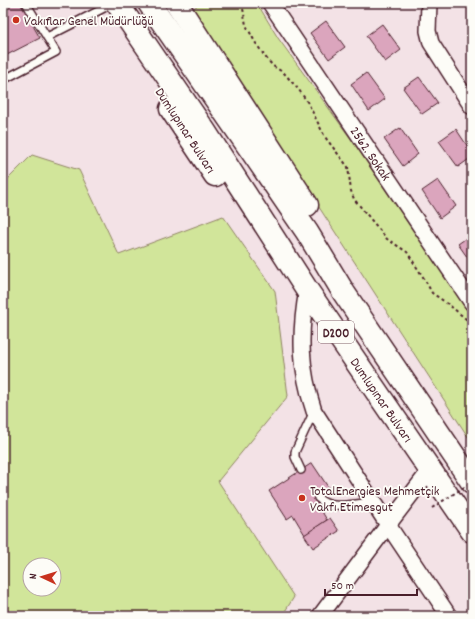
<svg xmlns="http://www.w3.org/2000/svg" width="475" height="619" font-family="Dekko,sans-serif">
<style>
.green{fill:#d1e59a;stroke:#8e8262;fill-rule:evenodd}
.building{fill:#dba5bd;stroke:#4a1f2b}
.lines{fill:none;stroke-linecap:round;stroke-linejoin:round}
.lane-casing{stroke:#4a1f2b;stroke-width:10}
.street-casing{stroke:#4a1f2b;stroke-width:18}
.highway-casing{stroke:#4a1f2b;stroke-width:25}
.path{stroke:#4a1f2b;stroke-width:2;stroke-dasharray:3 3;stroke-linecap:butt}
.lane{stroke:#fdfcf7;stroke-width:7}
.street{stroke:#fdfcf7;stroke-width:15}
.highway{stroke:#fdfcf7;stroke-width:22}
.path-bridge{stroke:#4a1f2b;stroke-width:2;stroke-dasharray:3 3;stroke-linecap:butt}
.poi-dot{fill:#c8321e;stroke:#fdfcf7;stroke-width:1.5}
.labels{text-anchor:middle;stroke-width:3.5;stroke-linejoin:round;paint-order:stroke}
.shield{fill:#fdfcf7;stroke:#806168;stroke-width:1}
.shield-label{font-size:13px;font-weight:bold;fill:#4a1f2b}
.poi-label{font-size:14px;fill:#4a1f2b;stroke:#fdfcf7;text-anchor:start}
.street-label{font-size:14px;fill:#4a1f2b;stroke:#fdfcf7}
</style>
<rect width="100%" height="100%" fill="#f3e2e6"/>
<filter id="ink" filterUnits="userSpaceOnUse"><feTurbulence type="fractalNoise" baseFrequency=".025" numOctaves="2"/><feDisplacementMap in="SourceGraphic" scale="8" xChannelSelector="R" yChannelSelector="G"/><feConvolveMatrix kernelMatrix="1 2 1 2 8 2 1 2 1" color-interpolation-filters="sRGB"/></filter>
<g filter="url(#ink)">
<g class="green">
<polygon points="201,3 257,3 278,38 351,139 410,226 472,311 472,443 191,10"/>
<path d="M32 155 79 170 119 255 223 216 275 291 288 396 218 481 294 597 282 616H3V184ZM30 565H54V589H30Z"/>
</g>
<g class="building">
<polygon points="3,3 20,3 40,38 3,57"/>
<polygon points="326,21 345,47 329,59 310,33"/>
<polygon points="382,24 401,50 385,62 366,36"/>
<polygon points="366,73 385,99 369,111 351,84"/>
<polygon points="419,77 438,103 422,114 403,88"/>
<polygon points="400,128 418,154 403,166 384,139"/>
<polygon points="456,129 472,153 472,157 458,167 439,141"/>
<polygon points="438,180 456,206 440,218 422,191"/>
<polygon points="472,234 472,264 458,244"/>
<polygon points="312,463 330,490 315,500 327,520 305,535 293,515 287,519 269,491"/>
<polygon points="330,518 339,531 313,548 304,535"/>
</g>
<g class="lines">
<defs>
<g id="lane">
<polyline points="47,37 104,8"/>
<polyline points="3,80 56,52 26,3"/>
<polyline points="301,470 295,457 295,452 314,411"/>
<path d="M318 498C331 511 356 503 373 502"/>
</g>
<g id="street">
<path id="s1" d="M270 3 472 303"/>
<polyline points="429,3 428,31 431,43 472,107"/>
<path d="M307 290C299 334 300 369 314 411L388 525 320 616"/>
<polyline points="430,470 388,525 449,616"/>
</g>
<g id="highway">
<path id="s2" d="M117 3 204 130 307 290 472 531"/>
<polyline points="149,3 257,159 307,232 344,293 472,482"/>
<polyline points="176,3 307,205"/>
<polyline points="171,109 215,175"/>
</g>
</defs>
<use href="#lane" class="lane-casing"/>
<use href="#street" class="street-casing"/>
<use href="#highway" class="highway-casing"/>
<polyline class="path" points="242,3 246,25 255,42 266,58 273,66 284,73 299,90 308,103 325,137 348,167 351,191 354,199 387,239 407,252 425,280 432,293 448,304 472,324"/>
<use href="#lane" class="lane"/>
<use href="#street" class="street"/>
<use href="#highway" class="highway"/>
<polyline class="path-bridge" points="432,508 472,482"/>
</g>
</g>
<g class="poi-dot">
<circle cx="16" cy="20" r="4"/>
<circle cx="302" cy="498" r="4"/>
</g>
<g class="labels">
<rect class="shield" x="318" y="321" width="36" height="22" rx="3"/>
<g class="shield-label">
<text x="336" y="337">D200</text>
</g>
<g class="poi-label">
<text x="24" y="25">Vakıflar Genel Müdürlüğü</text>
<text x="310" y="495">TotalEnergies Mehmetçik<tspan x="310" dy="16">Vakfı Etimesgut</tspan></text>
</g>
<g class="street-label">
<text transform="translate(186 130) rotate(57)" y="5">Dumlupınar Bulvarı</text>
<text dy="5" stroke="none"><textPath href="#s1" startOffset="181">2562. Sokak</textPath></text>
<text dy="5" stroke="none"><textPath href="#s2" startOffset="477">Dumlupınar Bulvarı</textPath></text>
</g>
</g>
<rect width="475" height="619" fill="none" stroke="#fdfcf7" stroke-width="16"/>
<rect x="8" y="8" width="459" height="603" fill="none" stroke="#4a1f2b" stroke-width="1.5" filter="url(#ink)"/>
<g transform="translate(42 577) rotate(274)"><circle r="19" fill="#fdfcf7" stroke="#b5a4a5"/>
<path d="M0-3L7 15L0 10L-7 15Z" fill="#c8321e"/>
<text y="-6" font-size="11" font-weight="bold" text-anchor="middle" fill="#4a1f2b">N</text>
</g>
<path d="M325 589v6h92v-6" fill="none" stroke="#4a1f2b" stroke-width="2"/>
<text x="331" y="589" font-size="12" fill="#4a1f2b" stroke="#fdfcf7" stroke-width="3" paint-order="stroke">50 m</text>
</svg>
